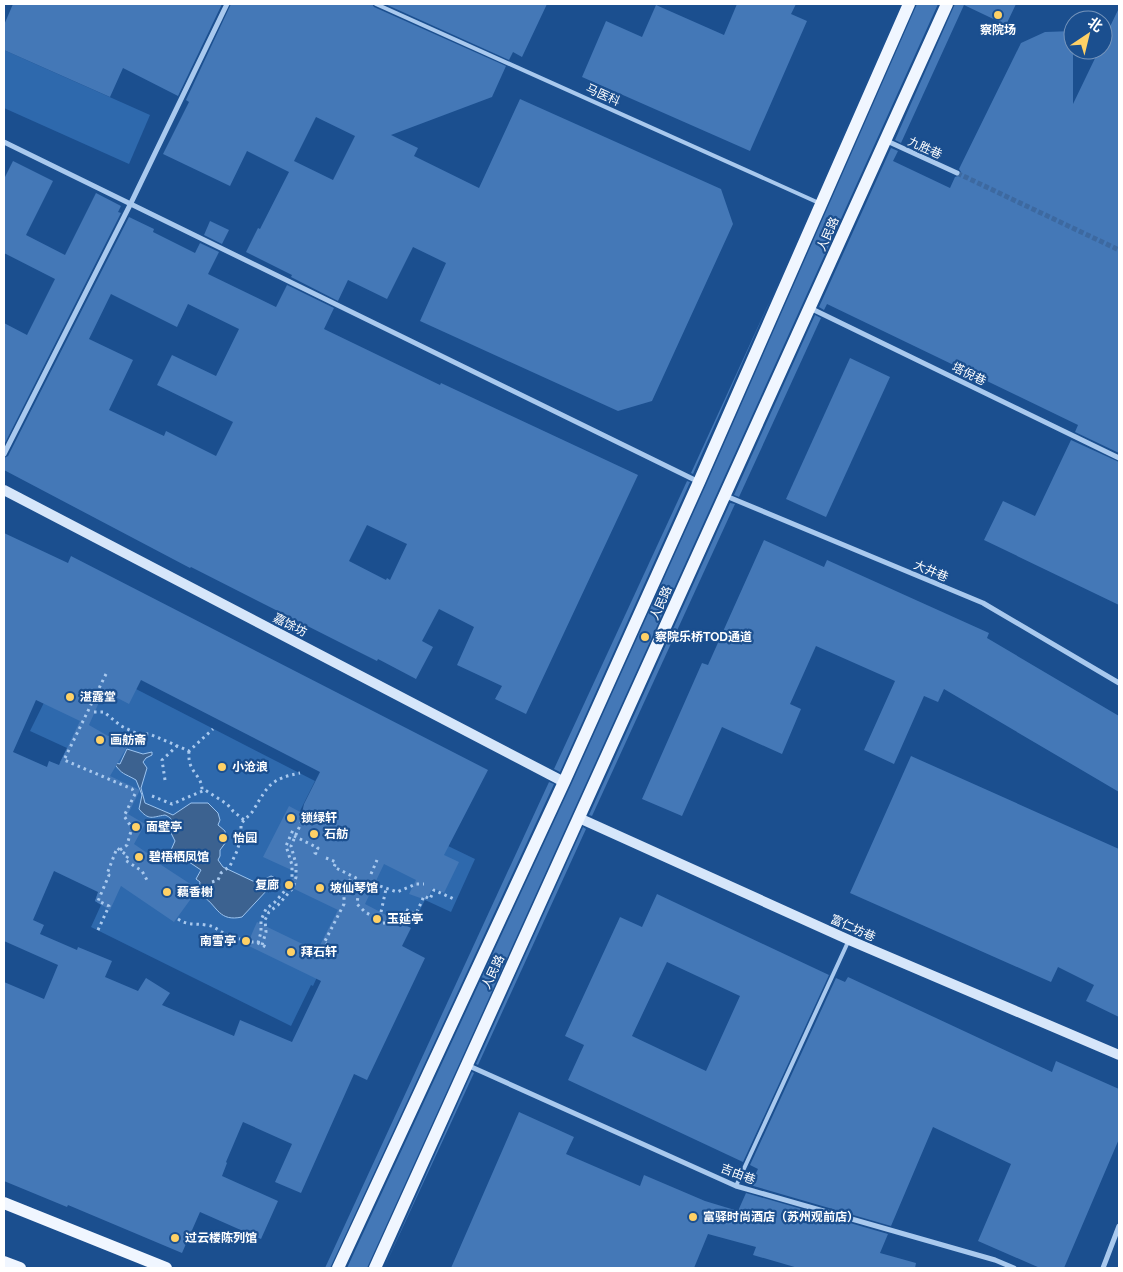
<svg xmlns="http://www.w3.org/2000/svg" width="1123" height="1272" font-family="Raleway,'Noto Sans SC',sans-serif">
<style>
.green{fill:#2e69ad}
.water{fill:#3c6290;stroke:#9cc4f0}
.building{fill:#4478b7;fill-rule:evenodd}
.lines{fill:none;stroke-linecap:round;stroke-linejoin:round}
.street-tunnel{stroke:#3d69a0;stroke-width:5;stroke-dasharray:5 2.5;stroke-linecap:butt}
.path{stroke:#a9c9ee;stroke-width:3;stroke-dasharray:2.5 4;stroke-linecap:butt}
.lane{stroke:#a9c9ee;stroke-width:4}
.street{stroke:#a9c9ee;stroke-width:5}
.secondary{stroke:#d6e6fa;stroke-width:10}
.primary{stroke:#f0f6ff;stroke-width:12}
.poi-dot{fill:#ffd166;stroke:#1b4f8f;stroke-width:2}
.labels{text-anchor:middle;stroke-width:4.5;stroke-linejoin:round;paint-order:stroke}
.poi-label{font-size:12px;font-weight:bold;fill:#fff;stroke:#1b4f8f;text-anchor:start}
.street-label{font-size:12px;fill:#fff;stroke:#1b4f8f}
</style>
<rect width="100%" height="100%" fill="#1b4f8f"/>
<g class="green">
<polygon points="4,50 150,115 129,164 4,108"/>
<polygon points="68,654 315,781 300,811 305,814 390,818 475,859 451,912 425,900 417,916 406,912 396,934 332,944 313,986 311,985 291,1026 91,927 101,905 95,901 116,847 132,791 60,762 67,748 30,731"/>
</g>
<path class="water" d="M127 749 143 754 152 752V755L146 758 143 762 147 768 141 788 145 803 173 815 191 803H208L218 813 220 820 218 825 225 831 226 842 220 850V856L218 860 223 867 257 883 271 876 274 877 269 888 242 917C219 922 218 907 204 897L203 892 199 890 200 882 196 879 201 870 171 850 175 841C174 838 172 836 171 833 170 824 177 820 165 815 152 817 149 821 139 809L142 795 136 780C124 773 122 775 114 763L120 764Z"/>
<g class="building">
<polygon points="13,4 222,4 178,96 123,68 110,97 4,50 4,25"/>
<path d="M231 4H372L374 7 506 66 492 97 391 135 418 148 414 156 479 188 520 99 721 189 733 224 652 401 618 411 420 321 446 263 413 247 387 299 348 280 338 301 291 277 292 275 246 252 258 228 260 229 289 172 247 151 230 186 163 154 189 102 186 100ZM316 117 355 136 333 180 294 161Z"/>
<polygon points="385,4 547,4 522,57 513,52 509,60"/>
<polygon points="737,4 796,4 791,14 807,21 750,151 582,77 606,21 642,37 656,5 724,35"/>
<polygon points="917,4 938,4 367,1268 347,1268 571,785 706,485"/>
<polygon points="955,4 1016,4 1006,25 964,5 901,143 895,140"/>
<polygon points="1119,8 1119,453 1075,432 1078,425 827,304 824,310 819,307 891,148 898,151 893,161 950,188 955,177 961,175 961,172 959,169 1021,43 1045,32 1073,31 1073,104 1099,50 1103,50 1103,41"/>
<polygon points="13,161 53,181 26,235 65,255 96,193 121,206 118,212 121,213 4,445 4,323 27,335 55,279 4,253 4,179"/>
<path d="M129 217 154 229 153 232 195 253 200 243 219 252 208 274 276 307 287 285 334 308 324 329 440 385 441 383 638 475 526 714 495 699 502 686 457 665 474 627 439 609 422 641 433 647 416 679 378 659 377 661 349 647 191 567 190 568 4 470V458L8 456ZM111 294 177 327 188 304 239 329 216 376 172 355 157 385 233 422 216 456 166 431 164 436 109 410 133 360 89 339ZM367 525 407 544 390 580 387 578 386 580 349 561Z"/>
<polygon points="210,221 229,230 222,244 204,235"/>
<polygon points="772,296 693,474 691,473"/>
<polygon points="815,315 821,318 739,497 734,495"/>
<polygon points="850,358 890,377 826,517 786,499"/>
<polygon points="1071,440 1119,462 1119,605 984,540 1003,501 1035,516"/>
<polygon points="687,481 690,482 560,772 554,769"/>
<polygon points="730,503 735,504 592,816 589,815"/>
<path d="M4 533 68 563 71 556 488 770 444 855 459 862 444 893 433 888 426 900 409 894 416 880 384 864 365 904 411 928 402 946 425 958 367 1080 354 1074 301 1193 275 1182 292 1144 243 1122 226 1162 227 1163 222 1176 278 1201 261 1239 200 1212 182 1253 68 1205 67 1207 4 1181V982L44 999 58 965 4 941ZM141 680 320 772 304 804 302 813 289 806 263 857 298 873 286 885 338 910 317 951 257 922 247 945 321 981 292 1042 240 1020 234 1036 162 1005 170 993 146 978 138 991 105 977 112 961 78 947 77 950 40 934 44 925 33 920 54 871 98 892 95 901 110 910 121 886 174 922 198 889 149 857 150 855 134 844 145 824 128 814 140 790 110 776 127 747 89 725 104 691 129 704ZM36 700 80 721 59 765 49 761 47 767 13 752Z"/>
<polygon points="764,540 824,567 827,560 989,633 987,638 1119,716 1119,792 944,689 938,702 924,696 894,764 864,750 895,681 816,646 790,704 801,709 782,754 722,727 682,816 642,799 702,663 708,665"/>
<polygon points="911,756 1119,849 1119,1017 1086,1001 1094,985 1058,967 1051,982 850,893"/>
<polygon points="549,782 554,784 330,1268 325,1268"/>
<polygon points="583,827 586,829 478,1065 476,1064"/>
<path d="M657 894 829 975 743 1162 568 1080 584 1045 565 1036 620 917 642 927ZM667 962 740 996 706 1071 632 1036Z"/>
<polygon points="848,977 1052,1072 1056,1061 1119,1089 1119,1139 1064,1268 1040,1268 978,1241 1011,1164 933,1127 891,1226 750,1185 758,1169 750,1165 836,978 845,982"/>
<polygon points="472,1072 474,1073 384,1268"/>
<polygon points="519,1112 574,1137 566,1154 640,1186 644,1175 705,1201 738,1211 746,1193 888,1234 880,1253 916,1263 915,1268 798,1268 753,1255 756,1247 708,1234 694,1268 451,1268"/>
</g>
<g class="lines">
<polyline class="street-tunnel" points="957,173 1119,250"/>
<g class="path">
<polyline points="106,674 64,760 132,789 135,794 124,816 130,825"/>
<polyline points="94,712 104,712 121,726 138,734 149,734 159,738 189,751 213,729"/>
<path d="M189 751C187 773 202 774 202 790"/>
<polyline points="165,780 162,760 177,746"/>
<polyline points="152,796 172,804 205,790 227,804 233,811 244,820"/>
<polyline points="294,836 318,848 315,853 317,854"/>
<polyline points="120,850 127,845 131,831"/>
<polyline points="326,858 336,862 334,867 360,880"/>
<polyline points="371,874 377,860"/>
<polyline points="374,884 397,892 416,884 424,884"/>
<polyline points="364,887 358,896 357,904 365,912 372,916"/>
<path d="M192 897 208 889 212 882 218 880 221 873 230 866 237 851 241 838V824C245 818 251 815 254 809 269 784 271 779 300 773"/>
<polyline points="381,912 386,889"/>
<path d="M178 919C189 926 194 923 206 925 215 926 220 932 228 935 232 937 236 938 240 939"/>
<polyline points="383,923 399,923 405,909 416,914 424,896 430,899 434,890 456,900"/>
<polyline points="98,930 109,906 98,901 109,875 107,874 117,848 128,856 125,860 142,871 147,880"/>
<polyline points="251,942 256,942 268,948"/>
<polyline points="258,943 261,932 261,920 266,909 275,902 289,886 292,877 292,865 286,846 293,830"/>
<polyline points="262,945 266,932 265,920 269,912 278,905 293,888 296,877 296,864 291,846 305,814"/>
<polyline points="315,954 324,958 330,946 324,943 344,904 344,893 352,876"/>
</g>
<g class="lane">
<polyline points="376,4 819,203"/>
<polyline points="736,1186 848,942"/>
</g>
<g class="street">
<polyline points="887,141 957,173"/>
<polyline points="4,142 699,482"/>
<polyline points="810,308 1119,458"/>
<polyline points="4,454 131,203 227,4"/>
<polyline points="726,496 983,603 1119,683"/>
<polyline points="467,1065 736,1186 995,1260 1014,1268"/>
<polyline points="1103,1268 1119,1226"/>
</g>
<g class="secondary">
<polyline points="4,490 564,782"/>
<polyline points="579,818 849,940 1119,1055"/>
</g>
<g class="primary">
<polyline points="4,1203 166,1268"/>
<polyline points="4,1262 20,1268"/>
<polyline points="338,1268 564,782 699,482 909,4"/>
<polyline points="375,1268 947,4"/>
</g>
</g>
<g class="poi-dot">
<circle cx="998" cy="15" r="5"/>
<circle cx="645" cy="637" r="5"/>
<circle cx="70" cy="697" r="5"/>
<circle cx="100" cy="740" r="5"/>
<circle cx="222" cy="767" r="5"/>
<circle cx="291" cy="818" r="5"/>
<circle cx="136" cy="827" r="5"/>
<circle cx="314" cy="834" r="5"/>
<circle cx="223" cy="838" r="5"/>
<circle cx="139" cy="857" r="5"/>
<circle cx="289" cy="885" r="5"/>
<circle cx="320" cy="888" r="5"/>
<circle cx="167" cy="892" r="5"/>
<circle cx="377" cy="919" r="5"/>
<circle cx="246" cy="941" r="5"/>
<circle cx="291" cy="952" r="5"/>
<circle cx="693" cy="1217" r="5"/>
<circle cx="175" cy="1238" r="5"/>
</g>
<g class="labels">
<g class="poi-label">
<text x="998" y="34" text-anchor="middle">察院场</text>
<text x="655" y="641">察院乐桥TOD通道</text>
<text x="80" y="701">湛露堂</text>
<text x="110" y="744">画舫斋</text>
<text x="232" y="771">小沧浪</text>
<text x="301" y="822">锁绿轩</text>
<text x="146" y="831">面壁亭</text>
<text x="324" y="838">石舫</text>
<text x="233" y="842">怡园</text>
<text x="149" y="861">碧梧栖凤馆</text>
<text x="279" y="889" text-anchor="end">复廊</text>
<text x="330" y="892">坡仙琴馆</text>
<text x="177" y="896">藕香榭</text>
<text x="387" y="923">玉延亭</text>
<text x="236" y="945" text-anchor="end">南雪亭</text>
<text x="301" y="956">拜石轩</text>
<text x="703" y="1221">富驿时尚酒店（苏州观前店）</text>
<text x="185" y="1242">过云楼陈列馆</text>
</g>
<g class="street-label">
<text transform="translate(603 95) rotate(24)" y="4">马医科</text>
<text transform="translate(925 148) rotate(24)" y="4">九胜巷</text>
<text transform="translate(828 234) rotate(-66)" y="4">人民路</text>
<text transform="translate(969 374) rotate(26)" y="4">塔倪巷</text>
<text transform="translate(931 571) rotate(23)" y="4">大井巷</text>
<text transform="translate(661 603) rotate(-66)" y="4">人民路</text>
<text transform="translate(290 625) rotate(27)" y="4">嘉馀坊</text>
<text transform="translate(853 928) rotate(24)" y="4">富仁坊巷</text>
<text transform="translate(493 972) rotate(-65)" y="4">人民路</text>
<text transform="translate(738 1174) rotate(21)" y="4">吉由巷</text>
</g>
</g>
<rect width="1123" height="1272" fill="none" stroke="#ffffff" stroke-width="10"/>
<g transform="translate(1088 35) rotate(35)"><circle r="24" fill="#1b4f8f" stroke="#7695bc"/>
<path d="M0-4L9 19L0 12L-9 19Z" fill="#ffd166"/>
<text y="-8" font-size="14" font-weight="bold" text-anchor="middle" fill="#ffffff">北</text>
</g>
</svg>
